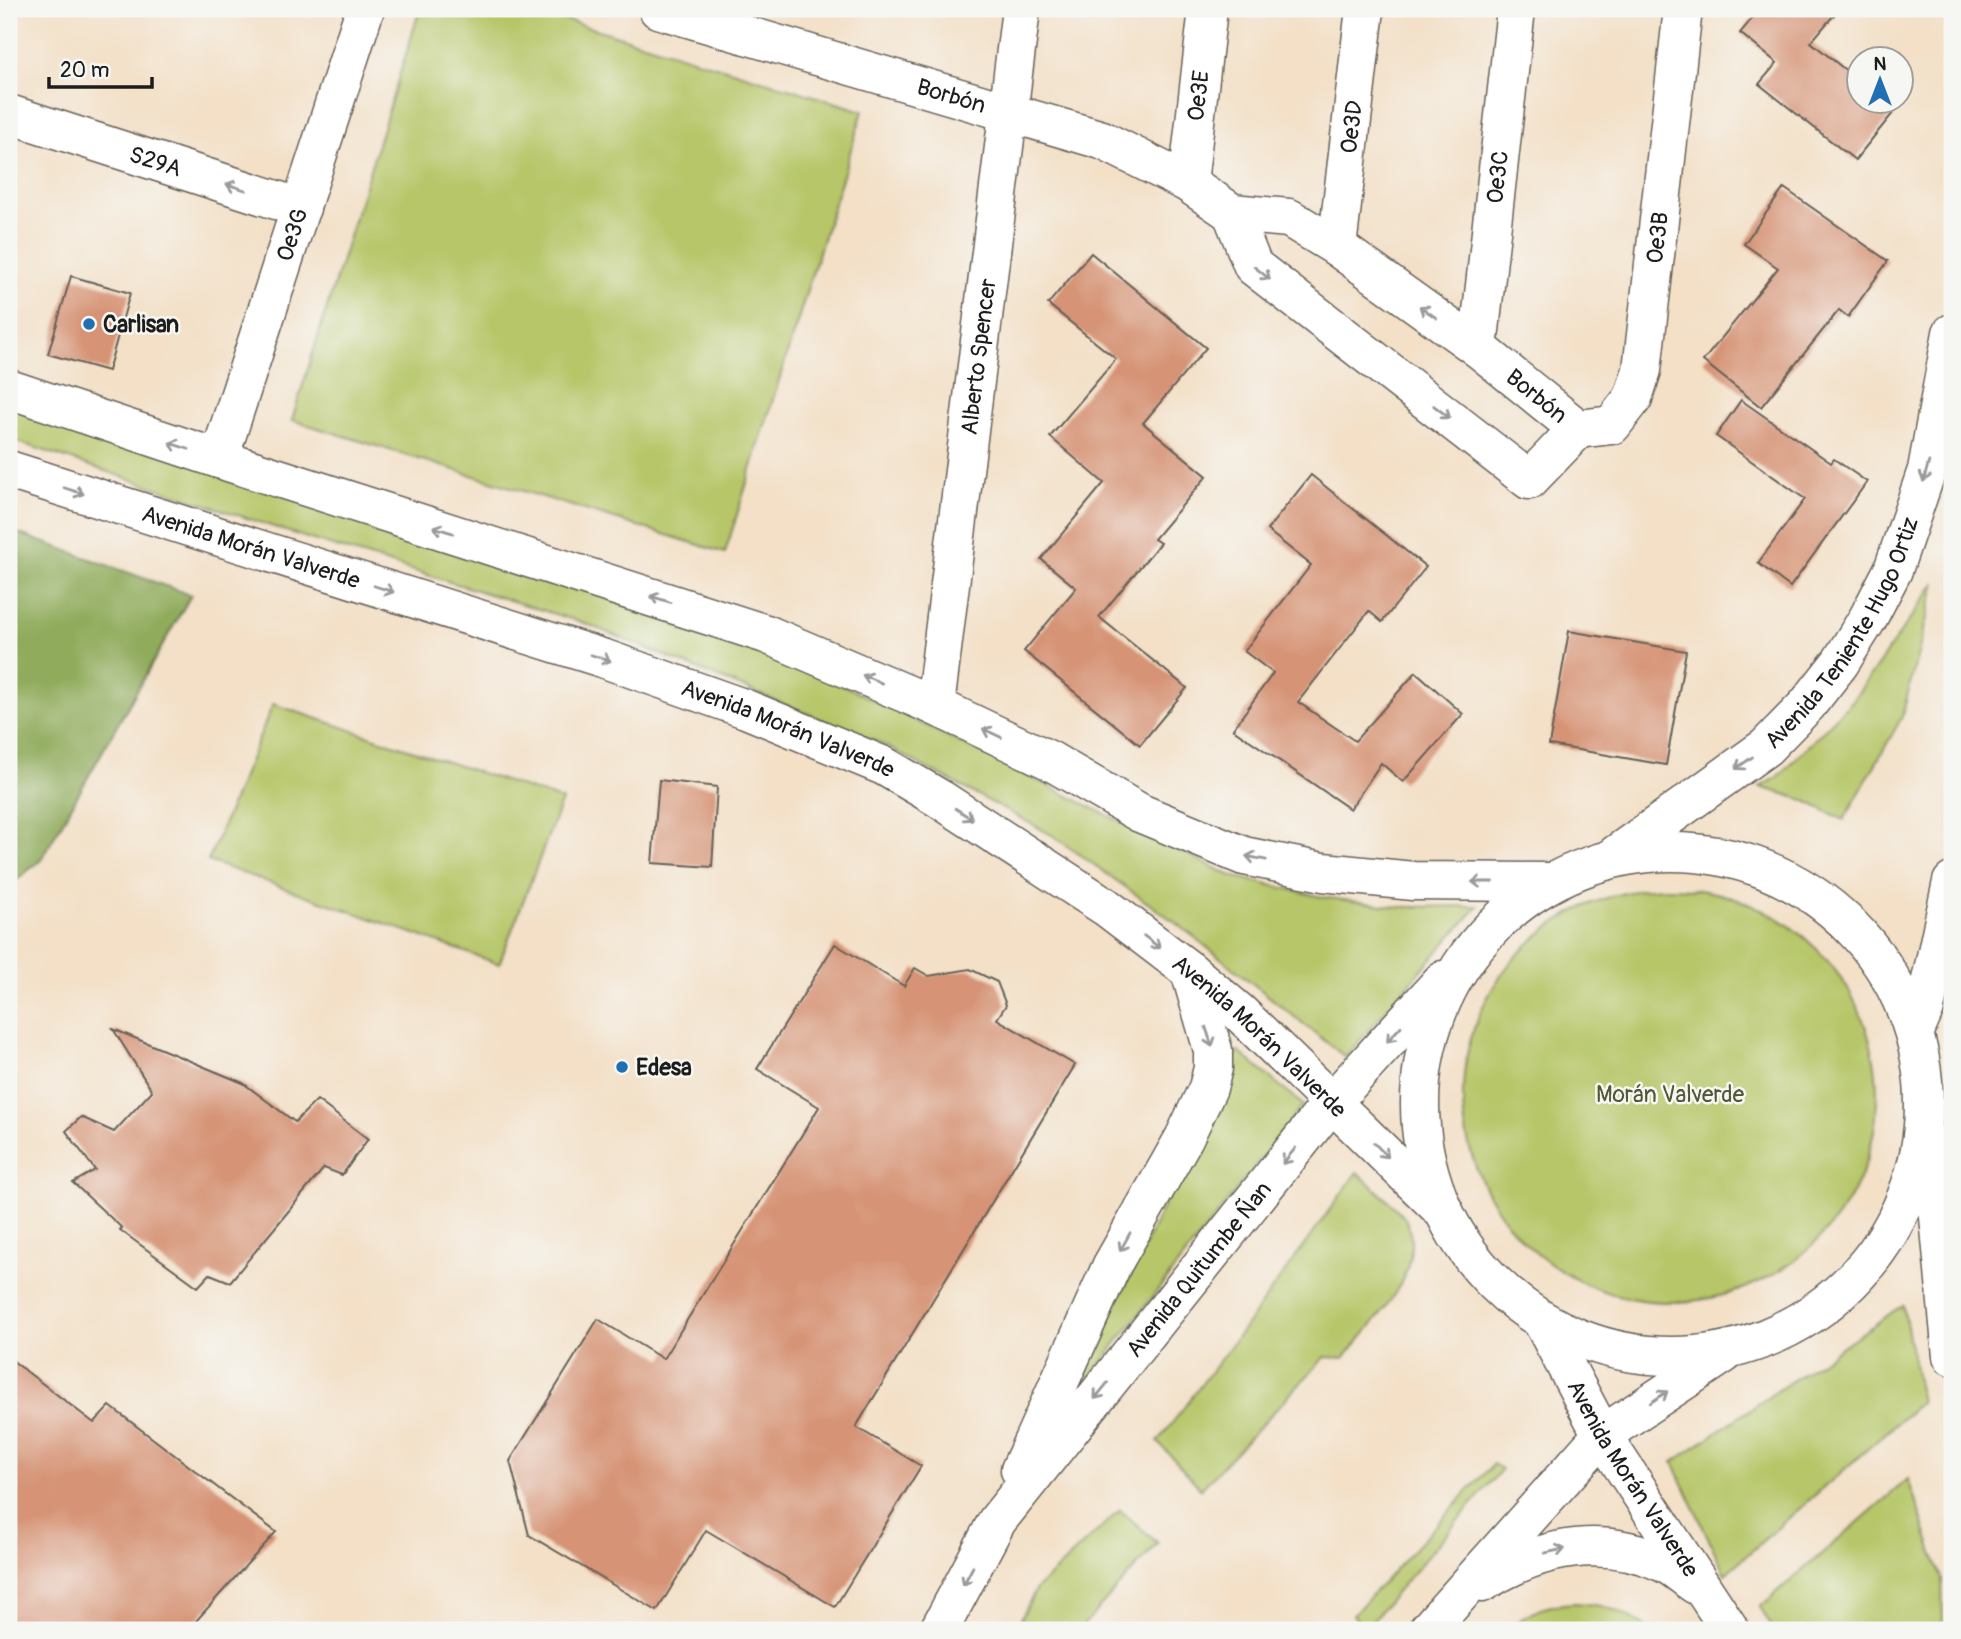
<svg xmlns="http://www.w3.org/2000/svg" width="1961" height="1639" font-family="Pangolin,sans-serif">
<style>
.green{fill:#b6c668;stroke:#697142;stroke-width:2}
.forest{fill:#90ab5c;stroke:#56643c;stroke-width:2}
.building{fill:#d69375}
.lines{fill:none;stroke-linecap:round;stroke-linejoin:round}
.minor-casing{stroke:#676158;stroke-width:41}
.major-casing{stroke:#676158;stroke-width:41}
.minor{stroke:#fff;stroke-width:38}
.major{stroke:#fff;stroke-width:38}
.oneway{stroke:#999}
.poi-dot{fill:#1f6fb2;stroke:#f6f6f2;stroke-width:2.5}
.labels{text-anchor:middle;stroke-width:5;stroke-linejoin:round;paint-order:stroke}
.street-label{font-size:23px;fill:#1c1c1c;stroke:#f6f6f2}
.poi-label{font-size:23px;font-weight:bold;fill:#1c1c1c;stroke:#f6f6f2;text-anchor:start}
.park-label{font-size:23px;fill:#525837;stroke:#f6f6f2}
</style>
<rect width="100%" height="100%" fill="#f6f6f2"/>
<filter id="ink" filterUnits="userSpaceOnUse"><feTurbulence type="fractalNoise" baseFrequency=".0143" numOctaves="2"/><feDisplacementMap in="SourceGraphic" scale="14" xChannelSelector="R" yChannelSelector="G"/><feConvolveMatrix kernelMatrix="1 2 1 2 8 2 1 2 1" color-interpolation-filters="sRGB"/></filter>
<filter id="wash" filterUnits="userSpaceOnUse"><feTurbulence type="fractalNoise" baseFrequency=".00686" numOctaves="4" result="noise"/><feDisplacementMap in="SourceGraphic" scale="28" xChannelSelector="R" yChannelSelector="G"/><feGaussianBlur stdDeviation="1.57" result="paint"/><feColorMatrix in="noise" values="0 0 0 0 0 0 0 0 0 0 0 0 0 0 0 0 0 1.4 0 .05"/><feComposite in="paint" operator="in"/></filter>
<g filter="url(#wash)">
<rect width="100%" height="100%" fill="#f3e0c7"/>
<g class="green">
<polygon points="420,9 530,9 863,111 725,553 292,420"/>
<polygon points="9,406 537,572 843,685 1231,876 1322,897 1399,907 1478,906 1345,1057 1179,925 1052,835 880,743 584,623 310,539 9,439"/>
<polygon points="1936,582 1902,717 1844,820 1804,800 1760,787 1777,778 1853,700"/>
<polygon points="273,704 562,800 499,964 208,861"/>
<circle cx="1670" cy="1095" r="207"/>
<polygon points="1238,1051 1303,1105 1068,1405"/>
<path d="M1357 1172C1367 1182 1402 1211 1407 1222 1427 1272 1372 1323 1344 1358L1325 1357 1201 1489 1158 1442 1250 1320Z"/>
<polygon points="1903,1305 1921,1402 1725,1574 1673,1462"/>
<polygon points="1493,1464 1502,1469 1365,1629 1353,1615"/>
<polygon points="1908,1479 1942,1579 1943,1630 1774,1630 1760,1607"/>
<polygon points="1120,1510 1158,1543 1079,1630 1015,1630 1036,1589"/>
<path d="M1574 1603C1611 1605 1621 1611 1651 1630H1507C1530 1611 1544 1605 1574 1603Z"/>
</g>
<polygon class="forest" points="9,530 191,595 41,860 9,886"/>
<g id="blocks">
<g class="building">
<polygon points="1760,9 1839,9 1811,42 1859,81 1859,102 1902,102 1855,160 1759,84 1777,63 1740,33"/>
<polygon points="1784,188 1888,261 1848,317 1839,310 1761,407 1703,361 1778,268 1744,244"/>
<polygon points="1091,253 1206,348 1143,423 1207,476 1154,539 1160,543 1099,617 1187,688 1140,745 1024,651 1076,588 1041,559 1104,483 1050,437 1116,359 1048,304"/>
<polygon points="71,276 130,293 108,371 48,354"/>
<polygon points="1741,400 1831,463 1834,459 1867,482 1790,587 1758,563 1805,499 1716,436"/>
<polygon points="1311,475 1426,567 1382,622 1369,611 1298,702 1355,741 1416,672 1463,714 1403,782 1381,763 1350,809 1233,729 1273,673 1244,651 1311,565 1267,530"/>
<polygon points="1569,631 1686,651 1666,765 1549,745"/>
<polygon points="659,780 717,787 712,867 652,863"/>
<polygon points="835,944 904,986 915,968 929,976 970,969 997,982 1006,1005 997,1019 1075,1065 856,1427 921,1466 835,1607 706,1530 657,1611 529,1535 510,1461 598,1319 663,1359 819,1107 757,1069"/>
<polygon points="113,1029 243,1083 295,1122 317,1100 368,1139 342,1175 324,1168 230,1282 210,1274 198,1287 120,1230 122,1228 73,1183 95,1170 66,1131 81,1117 114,1132 152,1091"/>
<polygon points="9,1358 94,1423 110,1406 276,1532 188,1630 9,1630"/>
</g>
</g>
</g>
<g filter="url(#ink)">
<use href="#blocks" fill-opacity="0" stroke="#676158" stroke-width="2"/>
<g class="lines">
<defs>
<g id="minor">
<path id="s1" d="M658 9 1102 140 1188 183 1232 213 1289 218 1337 247 1478 348 1578 429"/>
<path id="s2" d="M9 114 301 208"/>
<path id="s3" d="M1188 183 1208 9"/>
<polyline points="1232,213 1253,266 1529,480 1578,429"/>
<path id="s4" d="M1337 247 1365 9"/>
<path id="s5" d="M1478 348 1516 9"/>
<path id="s6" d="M1578 429 1612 425 1633 398 1642 370 1683 9"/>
<path id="s7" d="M219 459 365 9"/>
<path id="s8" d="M935 706 1021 9"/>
</g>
<g id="major">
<polyline points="9,389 219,459 766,634 935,706 1049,760 1140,813 1244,856 1323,872 1413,881 1550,882"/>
<path id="s9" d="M9 470 605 659 746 709 884 766 940 799 1106 907 1190 971 1240 1013 1442 1210"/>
<circle cx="1672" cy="1104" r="252"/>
<path id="s10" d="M1614 856 1766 747 1807 705 1840 663 1868 618 1893 570 1927 470 1952 333"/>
<polyline points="1916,1029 1925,1008 1952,882"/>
<polyline points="1932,1142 1952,1356"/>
<path id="s11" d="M1542 1321 1602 1435 1730 1630"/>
<polyline points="1020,1470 1112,1265 1184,1138 1208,1088 1213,1068 1213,1050 1190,971"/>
<path d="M1482 1583C1539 1547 1600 1534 1664 1563 1675 1568 1685 1578 1696 1585"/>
<path id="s12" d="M939 1630 997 1521 1332 1102 1443 980"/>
<polyline points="1428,1630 1602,1435 1724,1354"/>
</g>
</defs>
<use href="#minor" class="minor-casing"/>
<use href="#major" class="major-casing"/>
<use href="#minor" class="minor"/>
<use href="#major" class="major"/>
</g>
<defs><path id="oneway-shaft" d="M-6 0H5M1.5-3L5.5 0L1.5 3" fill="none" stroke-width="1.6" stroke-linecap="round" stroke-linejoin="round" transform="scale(1.75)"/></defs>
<g class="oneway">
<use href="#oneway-shaft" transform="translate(236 187) rotate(-162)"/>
<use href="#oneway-shaft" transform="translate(1262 273) rotate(39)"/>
<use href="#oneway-shaft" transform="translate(1428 312) rotate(-145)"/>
<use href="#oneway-shaft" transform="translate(1442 412) rotate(38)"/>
<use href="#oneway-shaft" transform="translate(179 446) rotate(-162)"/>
<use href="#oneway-shaft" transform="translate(1926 472) rotate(106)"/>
<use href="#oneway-shaft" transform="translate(74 491) rotate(18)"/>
<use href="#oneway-shaft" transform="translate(443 530) rotate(-163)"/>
<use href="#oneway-shaft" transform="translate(384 589) rotate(18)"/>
<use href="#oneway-shaft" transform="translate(660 599) rotate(-162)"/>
<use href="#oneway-shaft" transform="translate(601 658) rotate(18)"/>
<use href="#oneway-shaft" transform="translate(872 679) rotate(-157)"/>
<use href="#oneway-shaft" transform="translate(992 733) rotate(-155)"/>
<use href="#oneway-shaft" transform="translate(1744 763) rotate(145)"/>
<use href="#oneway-shaft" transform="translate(964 814) rotate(33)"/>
<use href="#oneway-shaft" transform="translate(1256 858) rotate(-169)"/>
<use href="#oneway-shaft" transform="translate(1482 882) rotate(-180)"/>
<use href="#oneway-shaft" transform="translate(1152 942) rotate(37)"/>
<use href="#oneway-shaft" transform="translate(1394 1034) rotate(132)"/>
<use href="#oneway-shaft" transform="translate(1209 1037) rotate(72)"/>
<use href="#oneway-shaft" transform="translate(1381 1150) rotate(45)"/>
<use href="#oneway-shaft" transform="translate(1289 1156) rotate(129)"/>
<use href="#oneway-shaft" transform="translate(1125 1242) rotate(119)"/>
<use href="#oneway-shaft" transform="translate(1101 1391) rotate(129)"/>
<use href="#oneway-shaft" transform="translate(1659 1397) rotate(-34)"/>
<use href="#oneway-shaft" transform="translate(1555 1551) rotate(-12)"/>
<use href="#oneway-shaft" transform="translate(968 1576) rotate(118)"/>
</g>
</g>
<g class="poi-dot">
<circle cx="89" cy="324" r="7"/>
<circle cx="622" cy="1067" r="7"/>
</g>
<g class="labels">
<g class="street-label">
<text dy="8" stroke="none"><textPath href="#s1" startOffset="306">Borbón</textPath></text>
<text dy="8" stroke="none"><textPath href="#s3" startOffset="88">Oe3E</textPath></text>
<text dy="8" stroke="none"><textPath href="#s4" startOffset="121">Oe3D</textPath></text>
<text dy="8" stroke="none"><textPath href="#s2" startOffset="154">S29A</textPath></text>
<text dy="8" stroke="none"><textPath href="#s5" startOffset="172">Oe3C</textPath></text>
<text dy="8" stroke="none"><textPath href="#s7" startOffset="236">Oe3G</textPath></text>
<text dy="8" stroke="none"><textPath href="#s6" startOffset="231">Oe3B</textPath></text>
<text dy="8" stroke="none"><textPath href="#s8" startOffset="352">Alberto Spencer</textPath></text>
<text dy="8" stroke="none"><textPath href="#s1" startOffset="975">Borbón</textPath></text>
<text dy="8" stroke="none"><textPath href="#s9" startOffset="254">Avenida Morán Valverde</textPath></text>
<text dy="8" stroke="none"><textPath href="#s10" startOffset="326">Avenida Teniente Hugo Ortiz</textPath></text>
<text dy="8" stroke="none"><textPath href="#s9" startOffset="821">Avenida Morán Valverde</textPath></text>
<text dy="8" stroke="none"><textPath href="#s9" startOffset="1388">Avenida Morán Valverde</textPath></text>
<text dy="8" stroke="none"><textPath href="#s12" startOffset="446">Avenida Quitumbe Ñan</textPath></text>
<text dy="8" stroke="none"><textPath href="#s11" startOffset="182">Avenida Morán Valverde</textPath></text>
</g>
<g class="poi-label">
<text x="103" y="332">Carlisan</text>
<text x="636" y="1075">Edesa</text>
</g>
<g class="park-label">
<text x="1670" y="1102">Morán Valverde</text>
</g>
</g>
<rect width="1961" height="1639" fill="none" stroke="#f6f6f2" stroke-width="35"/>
<g transform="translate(1880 80)"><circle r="33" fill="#f6f6f2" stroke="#9f9f9c" stroke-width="2"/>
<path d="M0-5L12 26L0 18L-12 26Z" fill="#1f6fb2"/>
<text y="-10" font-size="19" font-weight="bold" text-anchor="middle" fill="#1c1c1c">N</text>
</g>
<path d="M49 77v10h103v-10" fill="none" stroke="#1c1c1c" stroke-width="3.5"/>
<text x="60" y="77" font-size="21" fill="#1c1c1c" stroke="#f6f6f2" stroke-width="5" paint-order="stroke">20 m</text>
</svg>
